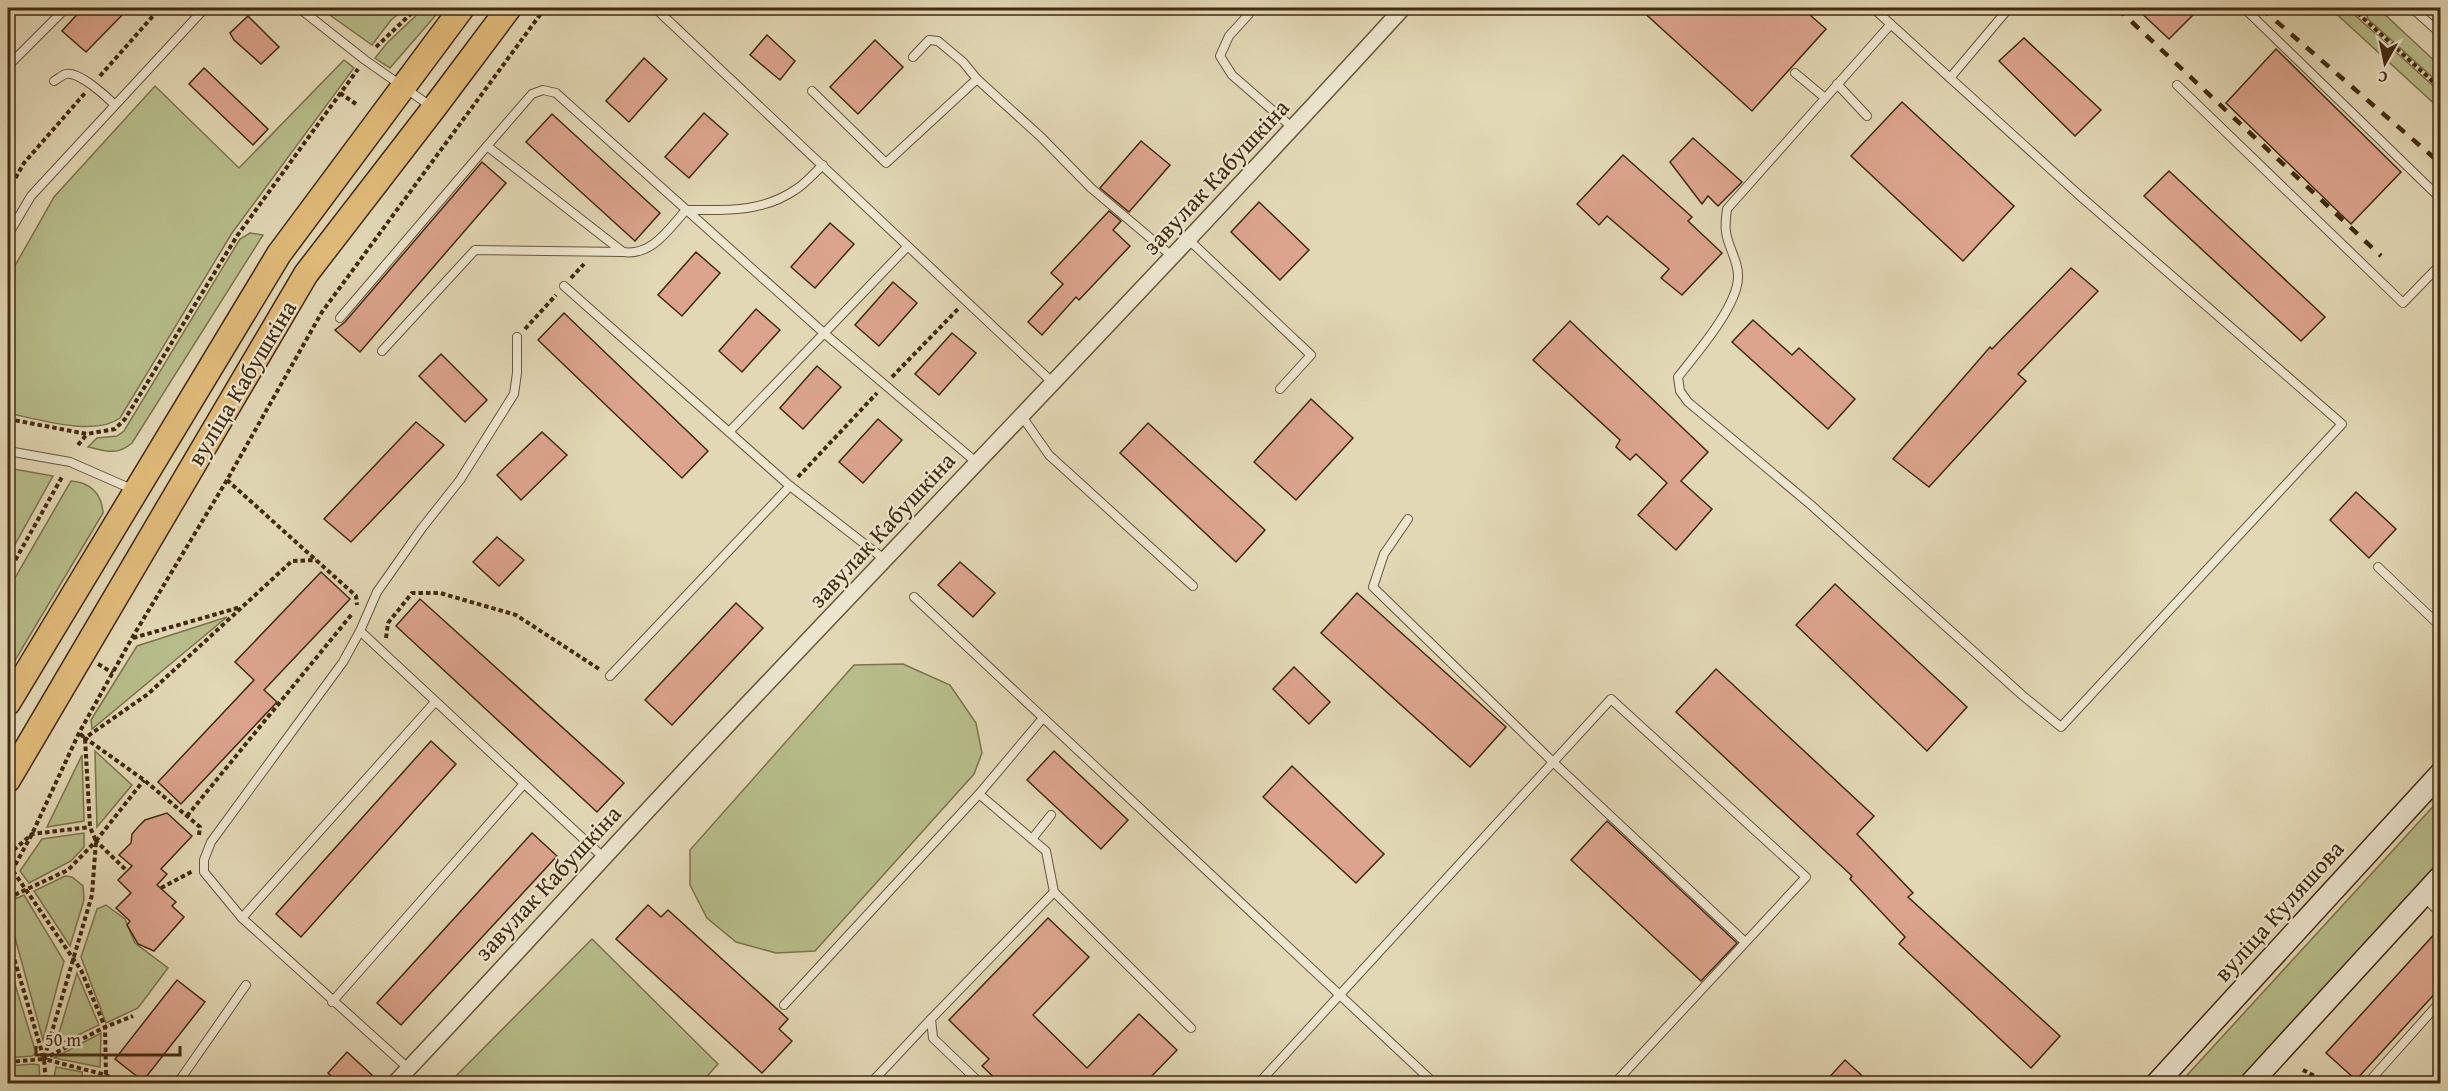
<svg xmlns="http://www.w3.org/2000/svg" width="2448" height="1091" font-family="'Gentium Book Plus',serif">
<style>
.green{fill:#b7be8b;stroke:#7c744d;stroke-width:1.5}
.building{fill:#dca48d;stroke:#412a0f;stroke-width:1.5}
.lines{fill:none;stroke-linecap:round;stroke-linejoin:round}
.service-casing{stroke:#695638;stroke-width:10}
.minor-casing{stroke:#695638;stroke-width:18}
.secondary-casing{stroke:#412a0f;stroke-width:24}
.primary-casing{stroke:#412a0f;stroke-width:27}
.path{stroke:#412a0f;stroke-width:4;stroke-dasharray:4.5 3;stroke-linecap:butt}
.service{stroke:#ece6cf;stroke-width:8}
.minor{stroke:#ece6cf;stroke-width:15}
.secondary{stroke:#ece6cf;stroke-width:21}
.primary{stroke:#e1bc7a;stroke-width:24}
.rail{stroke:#412a0f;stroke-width:4.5;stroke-dasharray:10 10;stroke-linecap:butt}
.labels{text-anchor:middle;stroke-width:4.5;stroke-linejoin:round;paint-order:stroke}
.street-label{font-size:24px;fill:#412a0f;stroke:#ece6cf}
</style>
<rect width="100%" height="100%" fill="#e2d8b5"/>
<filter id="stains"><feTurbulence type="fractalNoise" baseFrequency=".00333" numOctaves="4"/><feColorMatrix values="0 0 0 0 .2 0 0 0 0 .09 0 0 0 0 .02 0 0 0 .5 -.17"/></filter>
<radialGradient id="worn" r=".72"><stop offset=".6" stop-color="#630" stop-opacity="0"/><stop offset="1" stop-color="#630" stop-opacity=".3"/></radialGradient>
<g class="green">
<polygon points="320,8 406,8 391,20 372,45"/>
<polygon points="424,8 442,8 390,68 375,58 387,43"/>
<polygon points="2330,8 2347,8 2440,92 2440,109"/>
<polygon points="2368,8 2382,8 2380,10 2440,66 2440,84 2368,19 2366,13"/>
<path d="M344 60 354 68 232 233 120 418C95 437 37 419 8 413V278L54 197 155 86 239 168Z"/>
<path d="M250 233 263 235 132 443C117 456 106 451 88 447L97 438 117 436 124 431 240 239Z"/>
<polygon points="8,468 53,476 8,557"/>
<path d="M71 481C90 482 102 494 103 513L8 672V590Z"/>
<polygon points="227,617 92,729 91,720 137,646"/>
<polygon points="903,664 950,685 976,723 982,753 974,774 815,951 776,953 736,942 707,918 690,885 690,850 854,665"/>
<polygon points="95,751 132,785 97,827"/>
<polygon points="82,755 84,821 47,827"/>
<polygon points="2440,799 2440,861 2237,1083 2179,1084"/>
<polygon points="84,833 84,847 71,861 29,883 20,871 42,839"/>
<polygon points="65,876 72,877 83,886 84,900 70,946 34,891"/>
<polygon points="24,895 64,961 43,1040 14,934 8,928 8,902"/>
<polygon points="106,905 125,919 135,943 168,968 138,1008 106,1023 81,957 97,909"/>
<polygon points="592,939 718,1064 701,1083 449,1083"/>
<polygon points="8,961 36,1053 32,1056 8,1058"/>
<polygon points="77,973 99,1025 55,1046"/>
<polygon points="101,1033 100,1067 54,1058"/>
<polygon points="33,1064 39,1065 40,1083 8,1083 8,1066"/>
<polygon points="56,1067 82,1072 83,1080 81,1083 53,1083"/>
</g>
<g class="building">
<polygon points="83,8 129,8 86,52 62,31"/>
<polygon points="1639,8 1802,8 1826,29 1752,111"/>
<polygon points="2136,8 2200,8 2169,39"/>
<polygon points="248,16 279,47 261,64 234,40 230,33"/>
<polygon points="767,35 795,61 780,80 750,55"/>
<polygon points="2024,38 2101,110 2075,136 1999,61"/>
<polygon points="875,40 903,67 858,114 830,87"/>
<polygon points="2276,49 2401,172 2351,224 2226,103"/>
<polygon points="644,58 667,79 629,122 606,101"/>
<polygon points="204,68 268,129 253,145 189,84"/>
<polygon points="1902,102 2014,206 1963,261 1851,156"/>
<polygon points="704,113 728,134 689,178 665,157"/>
<polygon points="552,114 660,213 635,241 526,142"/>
<polygon points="1693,138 1742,182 1718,206 1708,196 1702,204 1670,162"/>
<polygon points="1141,141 1170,165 1129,212 1100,188"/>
<polygon points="1623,155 1692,217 1688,221 1722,253 1682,295 1661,278 1669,269 1607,216 1599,225 1577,204"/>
<polygon points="482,162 506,183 360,352 335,330 345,322"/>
<polygon points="2169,171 2325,317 2301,341 2144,196"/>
<polygon points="1259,202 1309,250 1280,280 1231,232"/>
<polygon points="1109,211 1121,221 1113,230 1130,246 1079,300 1076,297 1042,335 1028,322 1063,284 1051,273"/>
<polygon points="830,223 854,244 815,288 791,267"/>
<polygon points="696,252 720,273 682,316 658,295"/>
<polygon points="2071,268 2098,291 2018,374 2026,381 1929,487 1893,459 1990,347 1992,349"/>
<polygon points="893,282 917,303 879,346 855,325"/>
<polygon points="756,309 780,330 742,372 719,351"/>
<polygon points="564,313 708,451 682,478 538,340"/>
<polygon points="1753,320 1792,355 1799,348 1855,399 1828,429 1732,342"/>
<polygon points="1570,321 1708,452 1681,481 1712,509 1676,550 1638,515 1667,483 1636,454 1630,460 1616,447 1620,440 1533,360"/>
<polygon points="952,333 976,353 939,395 915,374"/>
<polygon points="441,354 487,400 465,422 419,376"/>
<polygon points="817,366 841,387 803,429 780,408"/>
<polygon points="1311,399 1353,438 1296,500 1254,462"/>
<polygon points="878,419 902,440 863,483 839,462"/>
<polygon points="416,422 444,445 351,542 324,519"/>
<polygon points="1148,423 1265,530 1236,562 1120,453"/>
<polygon points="542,432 567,455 521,500 497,475"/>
<polygon points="2356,492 2396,529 2369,558 2330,520"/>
<polygon points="497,537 524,560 499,586 473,562"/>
<polygon points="960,562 995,593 973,617 938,585"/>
<polygon points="321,572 350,599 264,690 277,702 181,804 158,782 254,680 235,662"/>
<polygon points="1835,584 1967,707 1927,751 1796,625"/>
<polygon points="1357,593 1506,727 1470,767 1321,633"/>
<polygon points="420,599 624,783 597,812 396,626"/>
<polygon points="736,603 763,628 672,725 645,700"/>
<polygon points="1294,667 1330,702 1309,724 1273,689"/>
<polygon points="1716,669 1874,816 1857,834 1913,893 1908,897 2060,1036 2031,1068 1899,944 1905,937 1850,879 1852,876 1676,712"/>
<polygon points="431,741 456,764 301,937 276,914"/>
<polygon points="1054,751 1128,820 1101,849 1027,780"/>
<polygon points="1292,766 1384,854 1356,883 1263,797"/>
<polygon points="167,813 192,836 161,869 167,874 157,885 176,902 172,906 184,917 154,951 138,944 127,925 130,921 116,908 131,893 118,880 132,866 119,855 131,843 132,834 138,827 145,820"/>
<polygon points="1607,821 1737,943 1701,981 1571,860"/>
<polygon points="532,833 557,856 401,1025 377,1003"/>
<polygon points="648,905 661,917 668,910 788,1019 779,1029 792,1041 762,1073 616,939"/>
<polygon points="1048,918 1089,957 1033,1015 1087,1068 1139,1014 1177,1050 1145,1083 1000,1083 982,1066 989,1059 949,1020"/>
<polygon points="2440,928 2440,988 2356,1080 2326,1053"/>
<polygon points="177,980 205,1002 143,1081 115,1059"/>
<polygon points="347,1052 372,1075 364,1083 338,1083 328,1073"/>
<polygon points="1845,1060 1870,1083 1824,1083"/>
</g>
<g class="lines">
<defs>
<g id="service">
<polyline points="299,8 365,60 432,107"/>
<polyline points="655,8 1052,382"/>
<path d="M1873 8 2079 195 2342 424 2061 727 2022 695 1811 505 1688 402 1680 391 1678 377C1696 354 1737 307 1738 278 1739 261 1728 248 1726 232 1725 225 1726 216 1727 209L1891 24"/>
<polyline points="2412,8 2440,33"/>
<polyline points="2246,10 2440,198"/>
<polyline points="1249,14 1229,36 1220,56 1232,75 1293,128"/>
<polyline points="913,57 929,40 938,41 963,62 977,79 1041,137 1091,188 1173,257"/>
<polyline points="8,66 66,8"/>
<polyline points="1795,73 1825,98"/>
<polyline points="1950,78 2009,8"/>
<path d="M54 81C58 79 62 75 66 74 79 71 107 97 115 105"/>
<polyline points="1837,84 1867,116"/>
<polyline points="2177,85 2403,303 2440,265"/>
<polyline points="812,91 886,163 977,79"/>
<polyline points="487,146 532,94 543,90 556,93 825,334 976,462"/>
<polyline points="8,235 31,196 205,8"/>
<polyline points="1189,240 1311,355 1280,389"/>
<polyline points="564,286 790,486 884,559"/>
<path d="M340 318 487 146 623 252C652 256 668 230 686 210 725 210 761 213 795 190 805 184 814 173 823 165"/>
<polyline points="382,351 475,250 623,252"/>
<polyline points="1021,415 1049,455 1193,586"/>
<polyline points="729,432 907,247"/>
<polyline points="8,451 70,462 134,490"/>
<polyline points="1408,519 1384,554 1373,587 1553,762 1745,942"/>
<polyline points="2378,567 2440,626"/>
<polyline points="914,597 1435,1084"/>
<polyline points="360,631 377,592 422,528 460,480 514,394 517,373 517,337"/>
<polyline points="610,676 790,486"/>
<polyline points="979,794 1046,851 1054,892 1191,1028"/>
<polyline points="1032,839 1051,815"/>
<polyline points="2424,897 2440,913"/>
<polyline points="242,918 204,872 204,860 211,842 343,662 360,631 603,857"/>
<polyline points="332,1002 523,785"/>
<polyline points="784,1005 979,794 1043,718"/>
<polyline points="408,1068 242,918 435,702"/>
<polyline points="2373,1077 2440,1002"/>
<polyline points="177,1084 246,985"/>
<polyline points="870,1084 931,1019"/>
<polyline points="981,1084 933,1038 931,1019 1054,892"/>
<polyline points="1258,1084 1611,699 1806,877 1614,1084"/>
</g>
<path id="minor" d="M394 1084C505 967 612 847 722 731 950 490 1180 252 1403 8"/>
<g id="secondary">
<polyline points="2156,1084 2440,774"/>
<polyline points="2250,1084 2440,877"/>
</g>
<g id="primary">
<polyline points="8,703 279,254 462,8"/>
<polyline points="8,780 306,274 434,108 509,8"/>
</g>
</defs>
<use href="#service" class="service-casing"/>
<use href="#minor" class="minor-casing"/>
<use href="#secondary" class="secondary-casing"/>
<use href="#primary" class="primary-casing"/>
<g class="path">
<polyline points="2352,8 2440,88"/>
<polyline points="376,47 417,8"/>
<polyline points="100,76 160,8"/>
<polyline points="340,93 356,104"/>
<polyline points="8,191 24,163 85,93"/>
<polyline points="571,278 584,264"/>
<polyline points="525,329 556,295"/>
<polyline points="892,377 958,309"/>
<polyline points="8,419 87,434 115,429 125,419 237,236 358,69"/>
<polyline points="78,445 87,434"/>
<polyline points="798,477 877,393"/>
<polyline points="227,480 356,596 357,605"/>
<polyline points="8,573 62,477"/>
<polyline points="133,638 241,607"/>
<polyline points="386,638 388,623 412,593 440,593 516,615 599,669"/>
<polyline points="98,664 113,673"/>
<polyline points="187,816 352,614"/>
<polyline points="199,835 200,827 144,780 85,738 148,694 292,561 316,560"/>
<polyline points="96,841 144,780"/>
<polyline points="8,855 32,834 90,827"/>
<polyline points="13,871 81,970 105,1027 106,1075"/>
<polyline points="8,878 32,834 79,733 132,638 227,480 322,312 545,8"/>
<polyline points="161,888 193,871"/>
<polyline points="8,898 68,870 96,841 127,871"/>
<polyline points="8,938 44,1059 46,1084"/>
<polyline points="8,1062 44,1059 92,895 96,841 90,827 85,738 79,733"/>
<polyline points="2303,1070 2330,1084"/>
<polyline points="123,1084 106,1075 44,1059 105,1027 133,1016"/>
</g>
<use href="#service" class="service"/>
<use href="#minor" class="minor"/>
<use href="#secondary" class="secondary"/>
<use href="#primary" class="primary"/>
<g class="rail">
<polyline points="2117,8 2381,256"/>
<polyline points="2261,8 2440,163"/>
</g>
</g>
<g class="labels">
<g class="street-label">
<text transform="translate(1216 177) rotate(-47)" y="8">завулак Кабушкіна</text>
<text transform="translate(242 383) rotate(-59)" y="8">вуліца Кабушкіна</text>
<text transform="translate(882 530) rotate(-47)" y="8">завулак Кабушкіна</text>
<text transform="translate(548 883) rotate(-47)" y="8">завулак Кабушкіна</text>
<text transform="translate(2279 911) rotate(-48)" y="8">вуліца Куляшова</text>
</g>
</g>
<rect width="2448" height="1091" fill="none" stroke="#e2d8b5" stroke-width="30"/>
<rect x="9" y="9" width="2430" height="1073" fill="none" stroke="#412a0f" stroke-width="3"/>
<rect x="15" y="15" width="2418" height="1061" fill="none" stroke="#412a0f" stroke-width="1.5"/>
<g transform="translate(2385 63) rotate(189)" stroke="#ece6cf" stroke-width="4.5" paint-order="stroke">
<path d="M0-4.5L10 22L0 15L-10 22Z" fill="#412a0f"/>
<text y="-9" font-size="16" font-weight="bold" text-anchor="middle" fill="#412a0f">С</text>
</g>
<path d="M36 1046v9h144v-9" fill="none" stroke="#412a0f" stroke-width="3"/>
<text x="45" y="1046" font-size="18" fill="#412a0f" stroke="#ece6cf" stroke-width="4.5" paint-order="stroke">50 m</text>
<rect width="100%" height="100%" filter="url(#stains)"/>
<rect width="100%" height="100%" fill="url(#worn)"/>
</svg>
